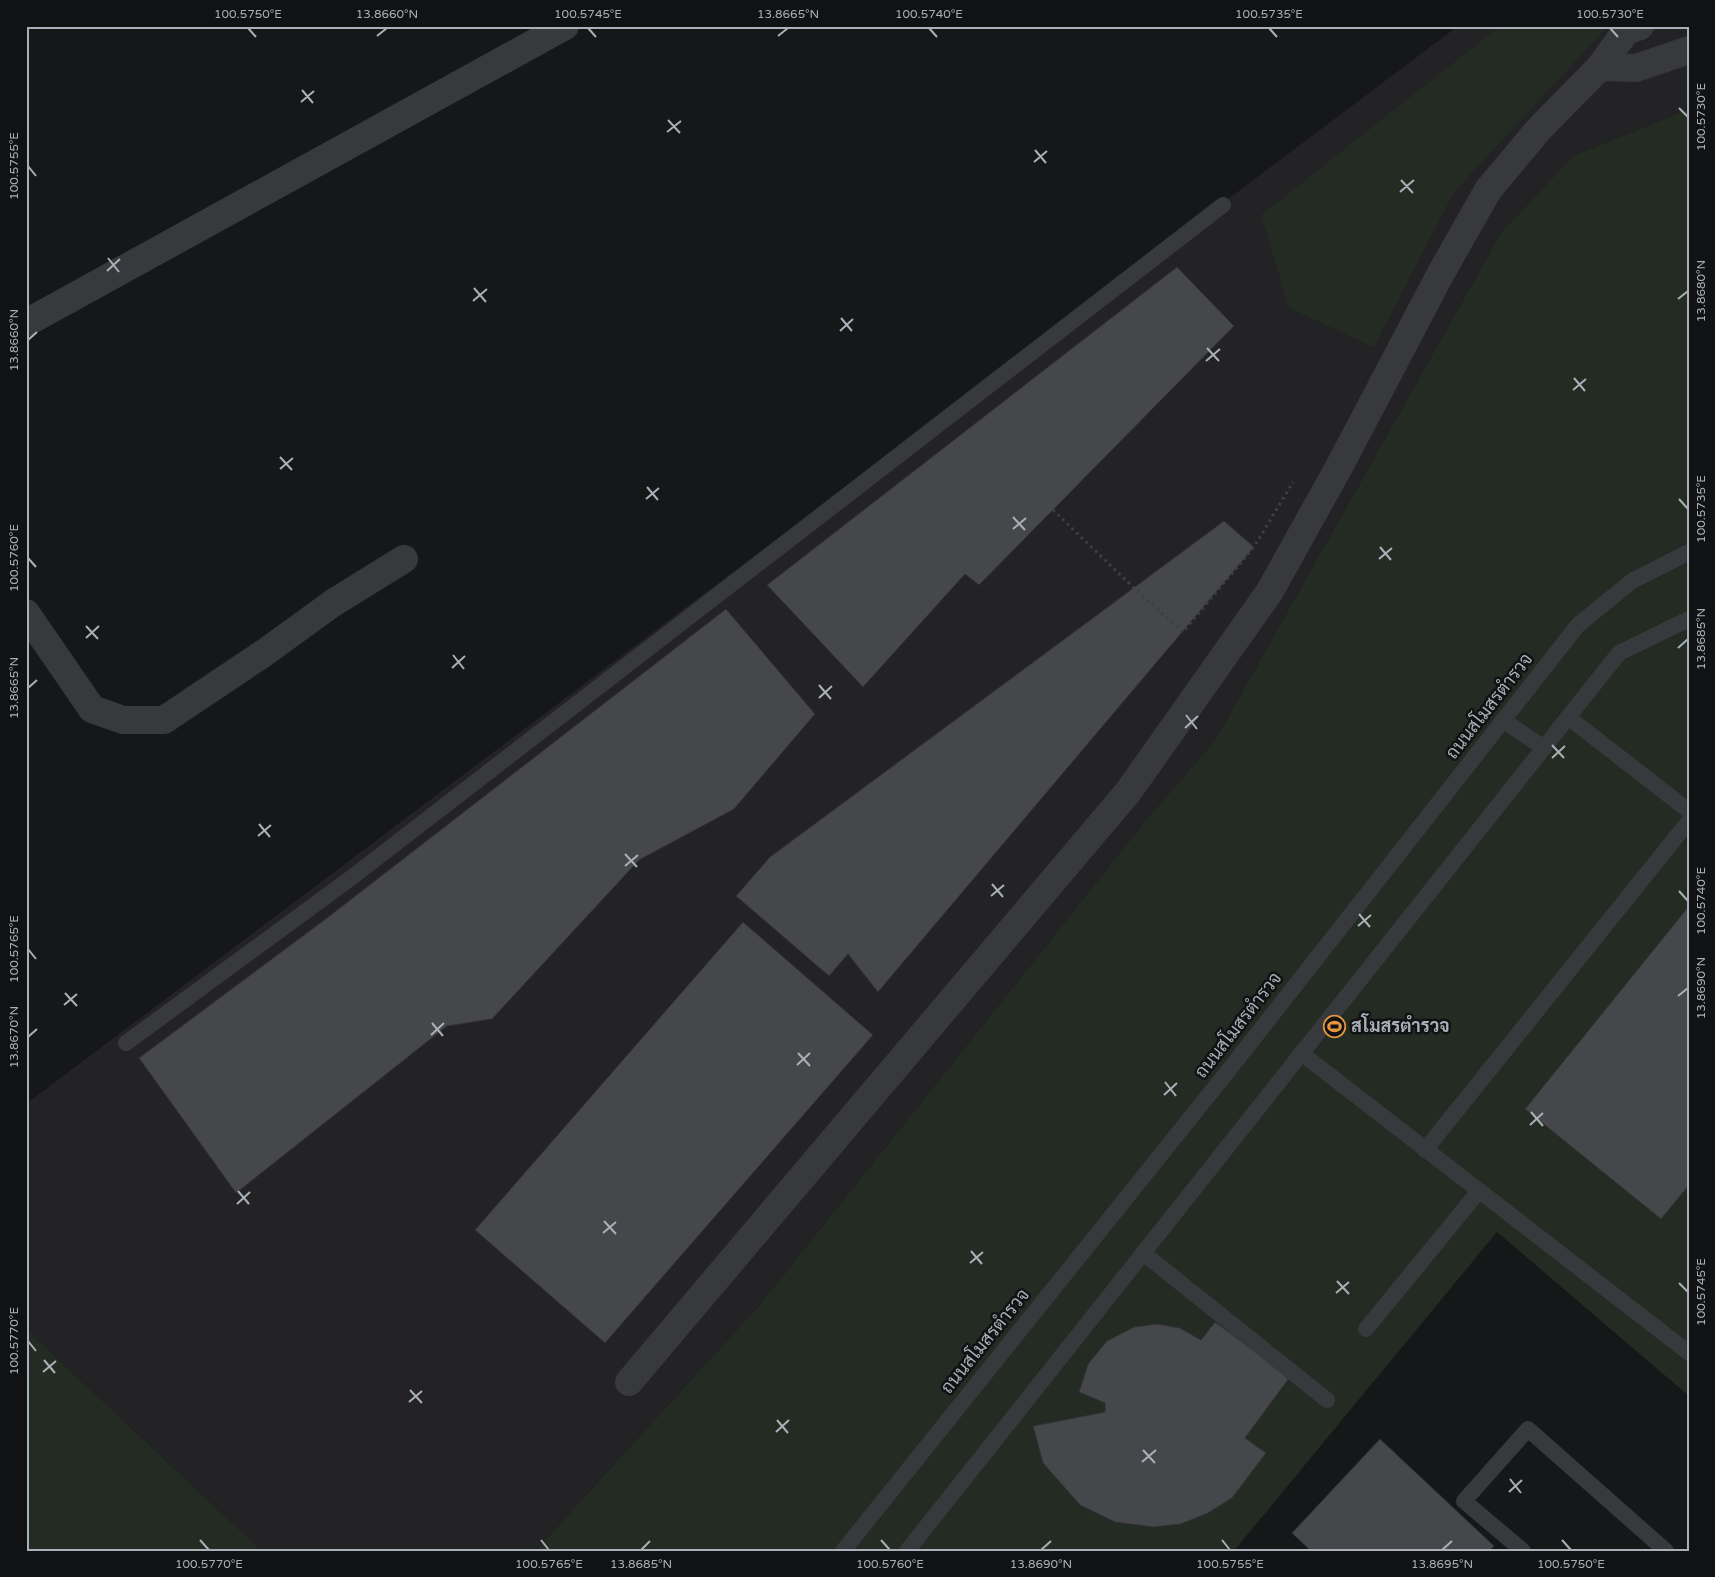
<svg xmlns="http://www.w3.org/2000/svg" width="1715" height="1577" font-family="'Varela Round',Sarabun,sans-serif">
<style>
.built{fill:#232325}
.green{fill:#232b23}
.building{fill:#46474b;stroke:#313134}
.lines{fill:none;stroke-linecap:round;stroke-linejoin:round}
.path{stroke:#3e4044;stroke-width:3;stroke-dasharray:2.5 4;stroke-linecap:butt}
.lane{stroke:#38393d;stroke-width:16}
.street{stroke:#38393d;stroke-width:28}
.ticks{fill:none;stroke:#a9b0b7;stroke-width:2}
.labels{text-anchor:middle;stroke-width:5;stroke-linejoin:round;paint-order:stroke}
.street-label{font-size:18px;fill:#a9b0b7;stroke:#111213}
.poi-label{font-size:18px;font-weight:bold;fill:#a9b0b7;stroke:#111213;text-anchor:start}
.neatline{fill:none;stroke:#a9b0b7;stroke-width:2}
.ticks-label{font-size:12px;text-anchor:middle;fill:#a9b0b7}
</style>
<rect width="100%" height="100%" fill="#161718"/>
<polygon class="built" points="1458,26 1689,26 1689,109 1573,156 1502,231 1215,740 1146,820 762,1302 535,1551 262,1551 26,1329 26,1104"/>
<g class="green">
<polygon points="1500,26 1608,26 1454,192 1374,347 1289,308 1261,215"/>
<polygon points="1689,109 1689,1396 1497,1232 1234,1551 535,1551 762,1302 1146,820 1215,740 1502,231 1573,156"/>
<polygon points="26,1329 262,1551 26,1551"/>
</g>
<g class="building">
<polygon points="1177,267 1234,326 979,585 965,574 863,687 767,585"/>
<polygon points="1224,521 1254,547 878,992 848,954 829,976 736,896 770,857"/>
<polygon points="726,609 815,714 734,809 639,860 492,1019 447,1026 236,1193 139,1058 327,918"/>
<polygon points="1689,906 1689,1185 1661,1219 1525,1109"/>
<polygon points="743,922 873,1035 605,1343 475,1230"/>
<polygon points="1215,1322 1290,1377 1245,1438 1266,1453 1232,1498 1208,1513 1181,1524 1153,1527 1115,1522 1080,1505 1043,1463 1033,1426 1105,1412 1105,1403 1079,1392 1088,1364 1107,1341 1134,1327 1157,1324 1180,1328 1201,1340"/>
<polygon points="1380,1439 1494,1546 1489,1551 1311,1551 1292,1533"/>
</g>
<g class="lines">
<polyline class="path" points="1053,510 1134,588 1183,632 1254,547 1293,482"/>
<g class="lane">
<polyline points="1568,717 1689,811"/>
<polyline points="1503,720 1544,748"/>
<polyline points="126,1043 351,878 1223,205"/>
<polyline points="1301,1053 1689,1353"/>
<polyline points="1425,1150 1689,821"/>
<polyline points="1143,1253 1327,1400"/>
<polyline points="1366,1329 1479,1191"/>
<polyline points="843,1551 1236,1061 1578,625 1632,581 1689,552"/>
<polyline points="907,1551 1619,653 1689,619"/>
<polyline points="1523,1551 1464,1501 1528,1429 1666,1551"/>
</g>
<g class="street">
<polyline points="1600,67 1636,68 1689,50"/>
<polyline points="26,323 565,26"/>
<polyline points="26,613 92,709 123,720 164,720 264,653 333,603 404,559"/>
<polyline points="629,1382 1128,792 1270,591 1339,467 1441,273 1488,190 1539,129 1600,67 1626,31 1640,26"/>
</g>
</g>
<path class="ticks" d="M248 28 256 37M588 28 596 37M929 28 937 37M1269 28 1277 37M1610 28 1618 37M377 36 387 28M778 36 788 28M302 90 313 103M301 102 314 91M1679 108 1688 117M668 120 680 133M667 132 681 121M1035 150 1046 163M1034 162 1047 151M28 166 36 176M1401 180 1413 193M1400 192 1414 180M108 258 119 272M107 271 120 259M474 288 486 302M1678 299 1688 291M473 301 487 289M841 318 852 331M840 331 853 319M28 340 37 332M1207 348 1219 361M1206 361 1220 349M1574 378 1585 391M1573 390 1586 379M280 457 292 470M280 469 293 458M647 487 658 500M646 499 659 488M1679 499 1688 509M1013 517 1025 530M1013 529 1026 518M1380 547 1391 560M28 558 36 567M1379 559 1392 548M86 626 98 639M86 638 99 626M1678 648 1688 639M453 655 464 669M452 668 465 656M819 685 831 699M28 688 37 680M819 698 832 686M1186 715 1197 729M1185 728 1198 716M1552 745 1564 758M1552 758 1565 746M259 824 270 837M258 836 271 825M625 854 637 867M625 866 638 855M992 884 1003 897M1679 891 1688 901M991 896 1004 885M1359 914 1370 927M1358 926 1371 915M28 949 36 959M65 993 77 1006M1678 996 1688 988M64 1005 77 994M432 1023 443 1036M431 1035 444 1023M28 1037 37 1029M798 1053 810 1066M797 1065 810 1053M1165 1082 1176 1096M1164 1095 1177 1083M1531 1112 1543 1126M1530 1125 1543 1113M238 1191 249 1204M237 1204 250 1192M604 1221 616 1234M603 1233 616 1222M971 1251 982 1264M970 1263 983 1252M1337 1281 1349 1294M1679 1283 1688 1292M1336 1293 1349 1282M28 1341 36 1351M44 1360 55 1373M43 1372 56 1361M410 1390 422 1403M409 1402 422 1391M777 1420 788 1433M776 1432 789 1420M1143 1450 1155 1463M1142 1462 1156 1450M1510 1479 1521 1493M1509 1492 1522 1480M200 1540 209 1550M541 1540 549 1550M881 1540 890 1550M1222 1540 1230 1550M1562 1540 1571 1550M641 1550 650 1541M1041 1550 1051 1541M1442 1550 1452 1541"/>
<defs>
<symbol id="stadium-ring" viewBox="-11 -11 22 22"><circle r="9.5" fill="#111213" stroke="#e79640" stroke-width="1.5"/><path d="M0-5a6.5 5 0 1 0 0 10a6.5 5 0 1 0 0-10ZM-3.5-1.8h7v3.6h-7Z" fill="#e79640"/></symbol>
</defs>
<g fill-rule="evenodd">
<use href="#stadium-ring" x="1322" y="1014" width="25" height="25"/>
</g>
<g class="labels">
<g class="street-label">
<text transform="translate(1489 706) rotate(-52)" y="6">ถนนสโมสรตำรวจ</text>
<text transform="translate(1238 1025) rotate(-52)" y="6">ถนนสโมสรตำรวจ</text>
<text transform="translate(985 1341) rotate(-51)" y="6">ถนนสโมสรตำรวจ</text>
</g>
<g class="poi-label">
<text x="1351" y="1032">สโมสรตำรวจ</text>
</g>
</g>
<rect width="1715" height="1577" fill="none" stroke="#111213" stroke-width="55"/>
<rect x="28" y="28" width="1660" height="1522" class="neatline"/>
<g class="ticks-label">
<text x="248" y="18">100.5750°E</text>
<text x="387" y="18">13.8660°N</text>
<text x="588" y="18">100.5745°E</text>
<text x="788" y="18">13.8665°N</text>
<text x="929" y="18">100.5740°E</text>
<text x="1269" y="18">100.5735°E</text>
<text x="1610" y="18">100.5730°E</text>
<text transform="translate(1701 117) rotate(-90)" y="4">100.5730°E</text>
<text transform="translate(14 166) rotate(-90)" y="4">100.5755°E</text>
<text transform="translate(1701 291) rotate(-90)" y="4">13.8680°N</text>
<text transform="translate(14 340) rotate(-90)" y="4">13.8660°N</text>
<text transform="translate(1701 509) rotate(-90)" y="4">100.5735°E</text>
<text transform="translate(14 558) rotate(-90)" y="4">100.5760°E</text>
<text transform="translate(1701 639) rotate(-90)" y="4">13.8685°N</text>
<text transform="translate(14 688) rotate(-90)" y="4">13.8665°N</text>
<text transform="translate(1701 901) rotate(-90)" y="4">100.5740°E</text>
<text transform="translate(14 949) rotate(-90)" y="4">100.5765°E</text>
<text transform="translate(1701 988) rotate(-90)" y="4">13.8690°N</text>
<text transform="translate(14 1037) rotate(-90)" y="4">13.8670°N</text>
<text transform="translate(1701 1292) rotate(-90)" y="4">100.5745°E</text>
<text transform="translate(14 1341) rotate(-90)" y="4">100.5770°E</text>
<text x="209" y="1568">100.5770°E</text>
<text x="549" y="1568">100.5765°E</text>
<text x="641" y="1568">13.8685°N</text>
<text x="890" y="1568">100.5760°E</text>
<text x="1041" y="1568">13.8690°N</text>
<text x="1230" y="1568">100.5755°E</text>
<text x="1442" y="1568">13.8695°N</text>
<text x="1571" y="1568">100.5750°E</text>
</g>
</svg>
